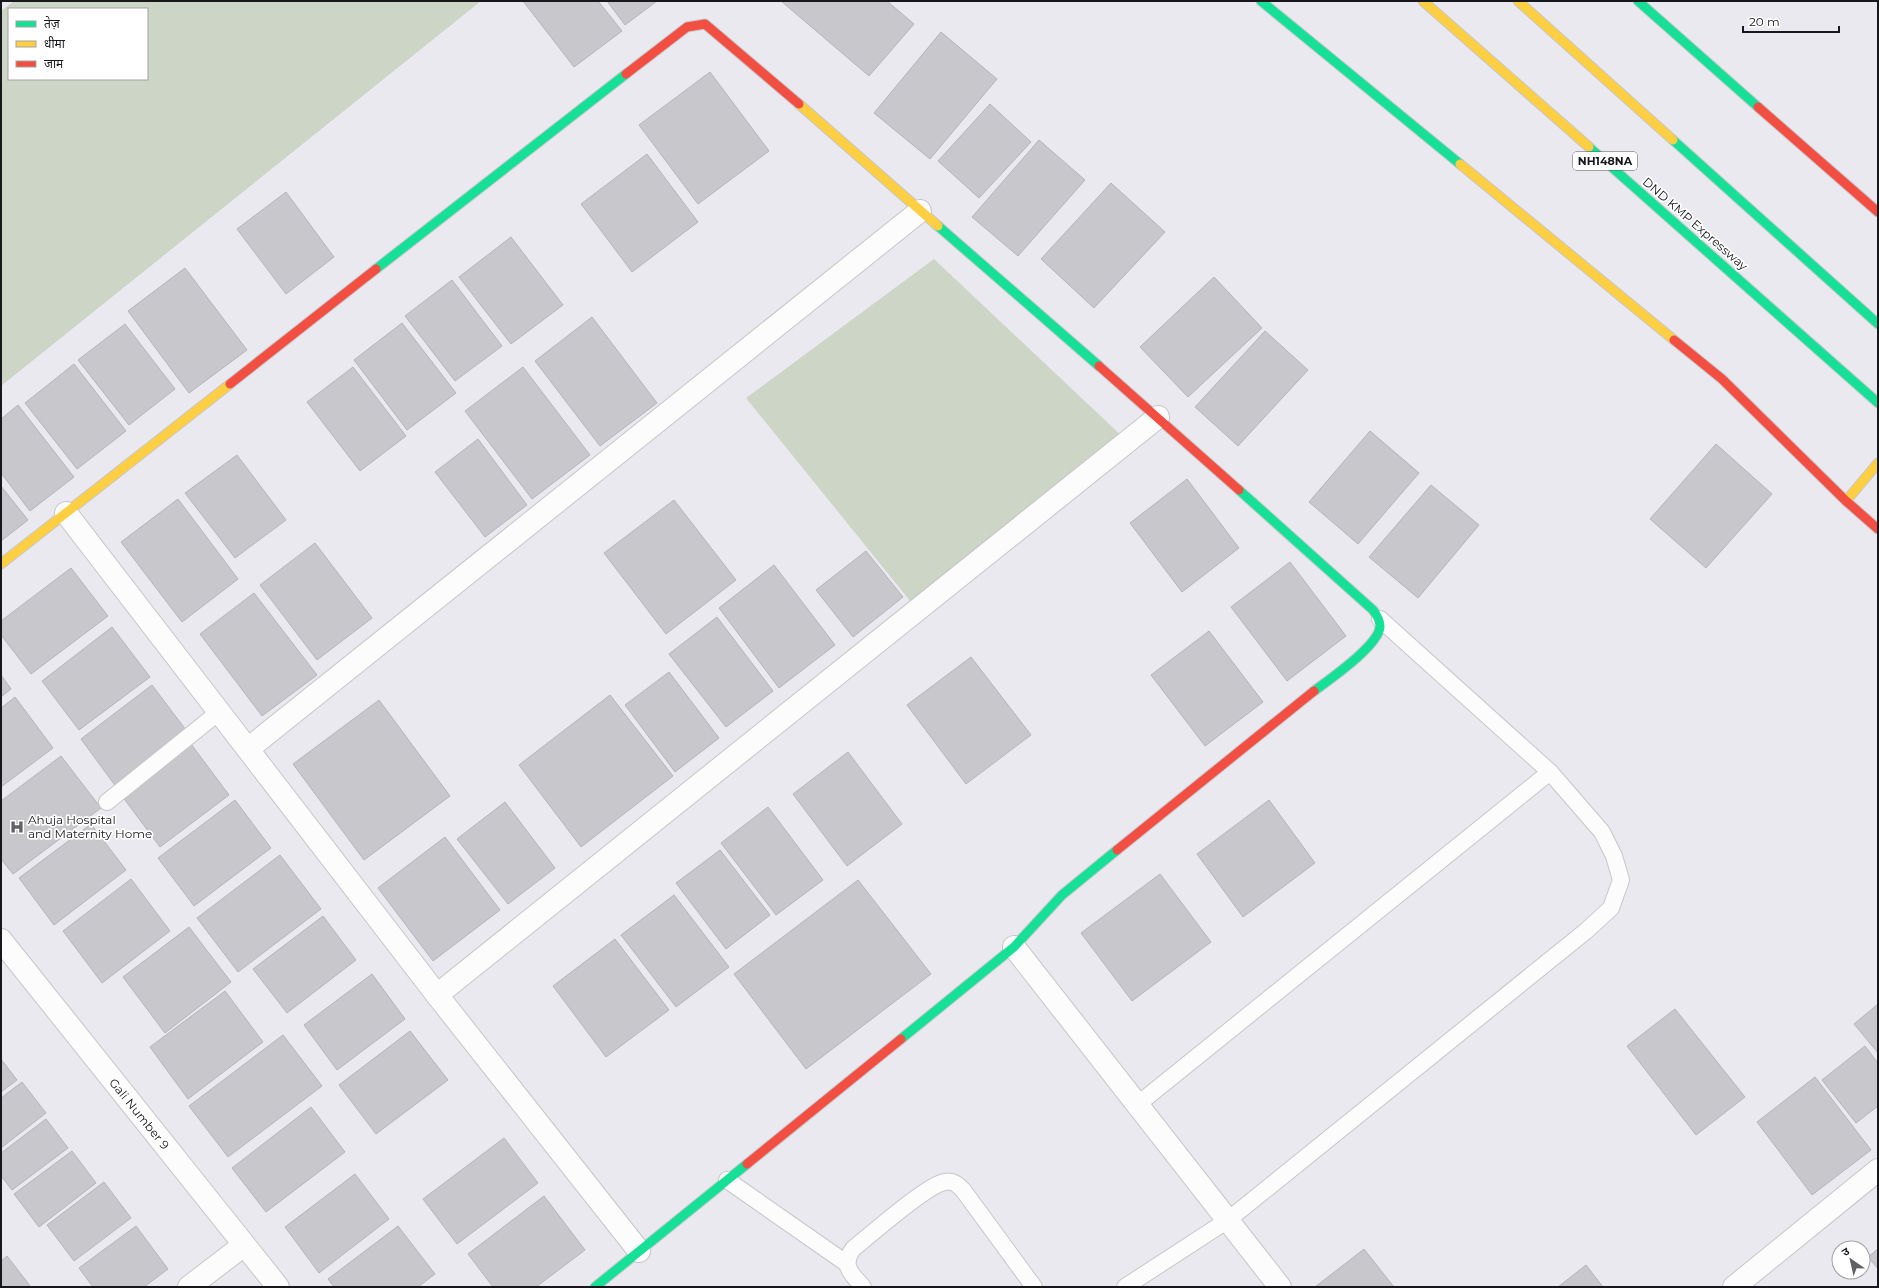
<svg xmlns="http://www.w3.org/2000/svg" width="1879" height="1288" font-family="Montserrat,'Noto Sans Devanagari',sans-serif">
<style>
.green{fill:#cdd5c7;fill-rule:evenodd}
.building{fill:#c8c7cb;stroke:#b5b4b8}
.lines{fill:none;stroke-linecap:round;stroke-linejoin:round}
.lane-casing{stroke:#c6c6ca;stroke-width:18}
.street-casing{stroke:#c6c6ca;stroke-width:24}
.fast-casing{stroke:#c6c6ca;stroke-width:11}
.slow-casing{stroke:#c6c6ca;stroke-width:11}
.jam-casing{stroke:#c6c6ca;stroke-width:11}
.lane{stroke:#fcfcfd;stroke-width:16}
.street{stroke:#fcfcfd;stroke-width:22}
.fast{stroke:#16e098;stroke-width:9}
.slow{stroke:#ffcf43;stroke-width:9}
.jam{stroke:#f24e42;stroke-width:9}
.labels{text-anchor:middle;stroke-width:3.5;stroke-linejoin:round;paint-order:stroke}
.shield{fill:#fff;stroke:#5d5d5f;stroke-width:1}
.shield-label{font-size:11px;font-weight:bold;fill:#17181b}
.street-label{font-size:12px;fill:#17181b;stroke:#fff}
.poi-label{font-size:12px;fill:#17181b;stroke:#fff;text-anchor:start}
</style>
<rect width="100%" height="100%" fill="#e9e9ef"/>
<g class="green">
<path d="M14 1H481L1 386V11ZM9 9H147V79H9Z"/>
<polygon points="934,259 1125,439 911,602 746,398"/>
</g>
<g class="building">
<polygon points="523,1 598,1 622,31 574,67"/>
<polygon points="607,1 657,1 625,25"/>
<polygon points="781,1 887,1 914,24 869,76"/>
<polygon points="941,32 997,79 930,159 874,113"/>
<polygon points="710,72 769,151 698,204 639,125"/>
<polygon points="990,104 1031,142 979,198 938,161"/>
<polygon points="1039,140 1085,180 1018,256 972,217"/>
<polygon points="647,154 698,222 632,272 581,204"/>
<polygon points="1111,183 1165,232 1094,308 1041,259"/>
<polygon points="286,192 334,257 286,294 237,229"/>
<polygon points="511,237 563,305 511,344 459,277"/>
<polygon points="185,268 247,350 189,393 128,311"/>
<polygon points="1214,277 1262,328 1188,397 1140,347"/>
<polygon points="452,280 502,346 455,381 405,316"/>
<polygon points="592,317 657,403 600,446 535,361"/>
<polygon points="402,323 456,393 407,430 354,360"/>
<polygon points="125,324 175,389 129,425 78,360"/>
<polygon points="1265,331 1308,370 1238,446 1195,407"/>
<polygon points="74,364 126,431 77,469 25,403"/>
<polygon points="353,367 406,436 360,471 307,402"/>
<polygon points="523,367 590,455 532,499 465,411"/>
<polygon points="18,405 74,477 30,511 1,473 1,419"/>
<polygon points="1370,431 1419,473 1358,544 1309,502"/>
<polygon points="478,439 527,505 485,537 435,472"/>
<polygon points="1716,444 1772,494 1706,568 1650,519"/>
<polygon points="237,455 286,520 235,558 185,493"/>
<polygon points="1187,479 1239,548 1182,592 1130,523"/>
<polygon points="1431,485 1479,525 1418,598 1369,557"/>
<polygon points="1,486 28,520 1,541"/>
<polygon points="178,499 238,579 182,622 121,542"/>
<polygon points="674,500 736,580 666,634 604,553"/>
<polygon points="315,543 372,618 317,660 260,585"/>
<polygon points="866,551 903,597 853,637 816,590"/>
<polygon points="1290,562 1346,636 1287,681 1231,607"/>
<polygon points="774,565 835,645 779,688 719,608"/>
<polygon points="71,568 108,616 31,674 1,635 1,621"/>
<polygon points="254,593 317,675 262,716 200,634"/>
<polygon points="717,617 773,691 726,727 669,654"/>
<polygon points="112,627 150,677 79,730 42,681"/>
<polygon points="1209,631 1263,702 1205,746 1151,675"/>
<polygon points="971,657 1031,735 966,784 907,705"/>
<polygon points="669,672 719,738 675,772 625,705"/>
<polygon points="1,675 11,689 1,697"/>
<polygon points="152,685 189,734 117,788 81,739"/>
<polygon points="610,695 673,776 581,847 519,765"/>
<polygon points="15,697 53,748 1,787 1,708"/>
<polygon points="379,700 450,796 364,860 293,764"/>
<polygon points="191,744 229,795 160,847 122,796"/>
<polygon points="848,752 902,824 847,866 793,794"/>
<polygon points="61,756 101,808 13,874 1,859 1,801"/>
<polygon points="235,800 271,848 194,906 158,858"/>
<polygon points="1269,800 1315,863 1243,917 1197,854"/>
<polygon points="505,802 555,868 508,904 457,839"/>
<polygon points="768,807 823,880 776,915 721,843"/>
<polygon points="91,824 126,870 54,925 19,878"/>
<polygon points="445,837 500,910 433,961 378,888"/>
<polygon points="720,850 770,915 726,949 676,883"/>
<polygon points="280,855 321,909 238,972 197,918"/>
<polygon points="1160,874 1211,942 1132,1001 1081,933"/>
<polygon points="131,879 170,931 102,983 63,931"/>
<polygon points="858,880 931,974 806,1069 734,974"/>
<polygon points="674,895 729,967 676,1007 621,935"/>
<polygon points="323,916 356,960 287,1013 253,969"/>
<polygon points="189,927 231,982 165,1033 123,977"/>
<polygon points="615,939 669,1010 606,1057 553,986"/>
<polygon points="372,974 405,1019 337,1070 304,1025"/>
<polygon points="225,991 263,1042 188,1099 150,1047"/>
<polygon points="1878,1004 1878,1053 1854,1024"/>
<polygon points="1675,1009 1745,1097 1696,1135 1627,1046"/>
<polygon points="410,1031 448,1080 376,1134 339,1085"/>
<polygon points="283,1035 322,1086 228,1157 189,1106"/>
<polygon points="1865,1046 1878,1063 1878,1106 1856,1123 1822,1080"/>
<polygon points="1,1059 17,1080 1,1092"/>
<polygon points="1815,1077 1871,1150 1812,1195 1757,1122"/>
<polygon points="22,1082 46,1113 1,1148 1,1098"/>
<polygon points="311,1107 345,1152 266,1212 232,1168"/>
<polygon points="46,1119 68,1148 12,1190 1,1176 1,1153"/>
<polygon points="504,1138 538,1183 457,1244 423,1199"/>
<polygon points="72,1151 96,1183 39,1227 14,1194"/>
<polygon points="355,1174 389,1219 319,1273 285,1227"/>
<polygon points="104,1182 131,1218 74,1261 47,1225"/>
<polygon points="544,1196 585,1250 536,1287 493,1287 468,1254"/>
<polygon points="136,1226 168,1269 144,1287 93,1287 79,1268"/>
<polygon points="398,1226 435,1274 418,1287 334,1287 328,1279"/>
<polygon points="1364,1249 1394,1287 1315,1287"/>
<polygon points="1878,1249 1878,1269 1868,1257"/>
<polygon points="7,1256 31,1287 1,1287 1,1261"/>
<polygon points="1586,1265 1603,1287 1558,1287"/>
</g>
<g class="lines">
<defs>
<g id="lane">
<polyline points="107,802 219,712"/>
<polyline points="1137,1105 1550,772"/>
<polyline points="727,1180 846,1263"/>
<path d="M863 1287C851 1273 841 1266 853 1249 870 1235 928 1184 945 1182 953 1180 958 1185 963 1190L1034 1287"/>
<polyline points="1125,1287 1228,1220 1586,931 1611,908 1621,880 1614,856 1602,832 1550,772 1380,619"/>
</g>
<g id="street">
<polyline points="66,513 437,995 639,1251"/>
<polyline points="248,749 920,211"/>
<polyline points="1,940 278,1287"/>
<polyline points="1014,947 1280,1287"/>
<polyline points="437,995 1158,417"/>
<polyline points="189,1287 244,1245"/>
<polyline points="1734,1287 1878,1170"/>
</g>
<g id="fast">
<polyline points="1261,1 1460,164"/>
<polyline points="1638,1 1758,107"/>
<polyline points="1673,140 1878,324"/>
<polyline points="1589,147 1878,403"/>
<polyline points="938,226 1099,366"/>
<polyline points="376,269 626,74"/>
<path d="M1239 490 1373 610C1377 615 1380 620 1380 627 1378 646 1330 679 1314 691"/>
<polyline points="901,1039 1014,947 1062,895 1117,850"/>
<polyline points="595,1287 747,1164"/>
</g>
<g id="slow">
<polyline points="1423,1 1589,147"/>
<polyline points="1518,1 1673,140"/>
<polyline points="799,104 938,226"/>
<polyline points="1460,164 1674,340"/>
<polyline points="1846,501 1878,463"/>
<polyline points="1,564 230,384"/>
</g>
<g id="jam">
<polyline points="626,74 687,27 705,24 799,104"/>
<polyline points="1758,107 1878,212"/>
<polyline points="1674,340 1722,379 1846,501 1878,529"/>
<polyline points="1099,366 1239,490"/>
<polyline points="230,384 376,269"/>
<polyline points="1117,850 1314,691"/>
<polyline points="747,1164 901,1039"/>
</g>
</defs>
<use href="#lane" class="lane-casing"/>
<use href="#street" class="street-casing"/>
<use href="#fast" class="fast-casing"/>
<use href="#slow" class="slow-casing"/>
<use href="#jam" class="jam-casing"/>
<use href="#lane" class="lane"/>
<use href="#street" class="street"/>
<use href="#fast" class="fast"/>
<use href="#slow" class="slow"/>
<use href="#jam" class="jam"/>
</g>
<defs>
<symbol id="hospital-bare" viewBox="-9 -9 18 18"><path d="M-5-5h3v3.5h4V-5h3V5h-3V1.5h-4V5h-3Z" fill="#606165" stroke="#fff" stroke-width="2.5" paint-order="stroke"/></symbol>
</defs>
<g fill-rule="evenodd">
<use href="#hospital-bare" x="7" y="817" width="20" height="20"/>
</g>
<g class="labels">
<rect class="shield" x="1573" y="152" width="64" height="18" rx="3"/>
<g class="shield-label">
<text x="1605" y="165">NH148NA</text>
</g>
<g class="street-label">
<text transform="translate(1695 224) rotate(41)" y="4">DND KMP Expressway</text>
<text transform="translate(139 1114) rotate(51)" y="4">Gali Number 9</text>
</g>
<g class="poi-label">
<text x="28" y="824">Ahuja Hospital<tspan x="28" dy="14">and Maternity Home</tspan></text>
</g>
</g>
<rect width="1879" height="1288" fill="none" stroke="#17181b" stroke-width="4"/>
<rect x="8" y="8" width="140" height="72" fill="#ffffff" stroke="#a2a3a4"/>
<rect x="16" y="21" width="20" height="6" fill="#16e098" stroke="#a2a3a4"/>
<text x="44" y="28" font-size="12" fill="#17181b">तेज़</text>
<rect x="16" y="41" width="20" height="6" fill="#ffcf43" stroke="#a2a3a4"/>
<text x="44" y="48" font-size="12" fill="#17181b">धीमा</text>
<rect x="16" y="61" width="20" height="6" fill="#f24e42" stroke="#a2a3a4"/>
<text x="44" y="68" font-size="12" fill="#17181b">जाम</text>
<g transform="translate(1851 1260) rotate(326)"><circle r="19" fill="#ffffff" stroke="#a2a3a4"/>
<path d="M0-3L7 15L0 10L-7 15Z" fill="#606165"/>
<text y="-6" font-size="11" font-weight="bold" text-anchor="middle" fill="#17181b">उ</text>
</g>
<path d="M1743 26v6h96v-6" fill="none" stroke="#17181b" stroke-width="2"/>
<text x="1749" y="26" font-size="12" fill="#17181b" stroke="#ffffff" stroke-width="3" paint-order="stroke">20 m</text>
</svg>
